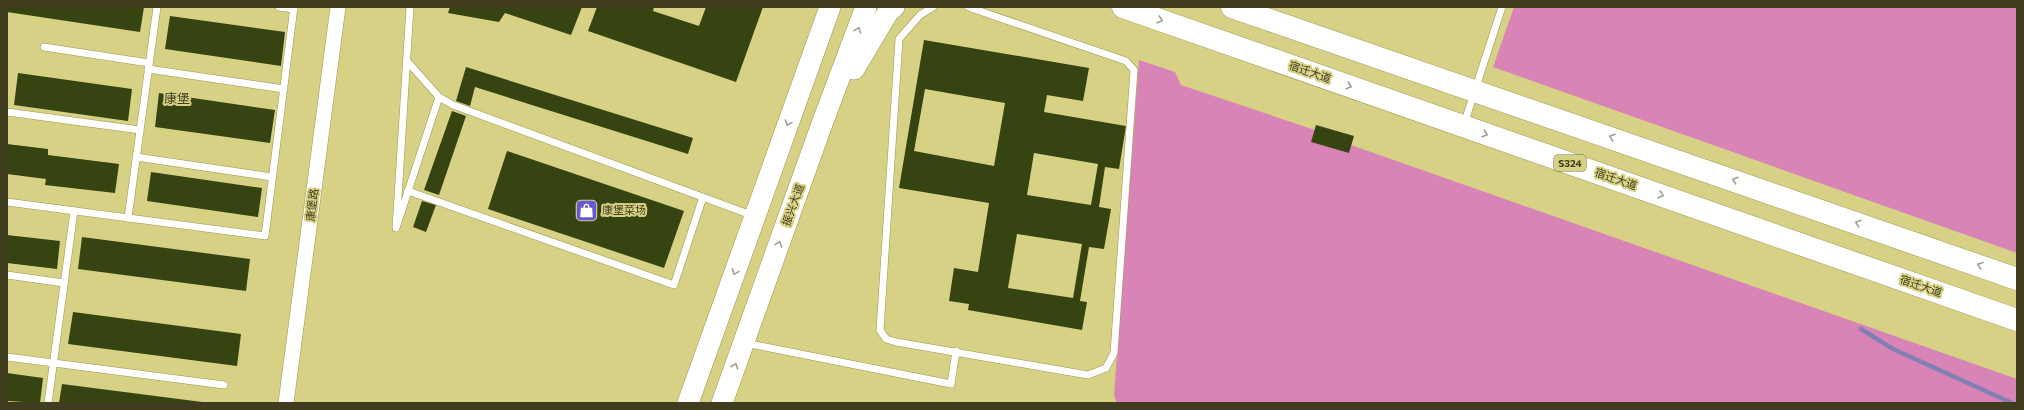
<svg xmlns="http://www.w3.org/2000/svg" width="2024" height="410" font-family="Commissioner,'Noto Sans SC',sans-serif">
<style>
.green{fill:#d984b7}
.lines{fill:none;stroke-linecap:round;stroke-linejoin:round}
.stream{stroke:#8280b2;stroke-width:4.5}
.building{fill:#354410;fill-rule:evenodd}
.service-casing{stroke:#9d964c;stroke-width:8}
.minor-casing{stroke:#9d964c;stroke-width:16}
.secondary-casing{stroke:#9d964c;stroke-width:22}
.primary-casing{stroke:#9d964c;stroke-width:23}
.service{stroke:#fff;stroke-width:7}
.minor{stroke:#fff;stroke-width:15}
.secondary{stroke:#fff;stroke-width:21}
.primary{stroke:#fff;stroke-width:22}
.oneway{stroke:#a09e8e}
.labels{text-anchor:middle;stroke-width:4;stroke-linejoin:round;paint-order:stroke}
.shield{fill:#d7d185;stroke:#6d693d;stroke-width:1}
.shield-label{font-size:10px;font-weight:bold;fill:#403d1e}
.street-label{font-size:11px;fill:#403d1e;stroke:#d7d185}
.poi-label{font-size:11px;fill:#403d1e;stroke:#d7d185;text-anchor:start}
.quarter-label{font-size:13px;fill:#403d1e;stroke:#d7d185}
</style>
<rect width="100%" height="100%" fill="#d7d185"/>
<g class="green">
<polygon points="1514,7 2017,7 2017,253 1493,67"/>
<polygon points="1139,60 1175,72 1181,85 1315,130 1349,153 1351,145 2017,379 2017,403 1117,403 1114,395"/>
</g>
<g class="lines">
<polyline class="stream" points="1861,329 1893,349 2012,403"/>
</g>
<g class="building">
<polygon points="7,7 144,7 140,32 7,12"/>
<polygon points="450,7 582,7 571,35 505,13 499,22 448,13"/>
<polygon points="597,7 654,7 653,11 699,26 706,7 763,7 736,82 588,31"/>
<polygon points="170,16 285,32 281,66 165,49"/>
<path d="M924 40 1089 68 1083 101 1047 95 1044 112 1126 126 1119 169 1105 167 1099 207 1111 209 1104 249 1089 247 1080 301 1087 302 1082 330 968 310 969 304 949 301 954 268 978 272 989 203 899 188ZM925 89 1005 103 994 166 914 151ZM1034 153 1098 164 1091 205 1027 195ZM1017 234 1082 244 1073 298 1008 288Z"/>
<polygon points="466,67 693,138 688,154 475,87 470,106 456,101"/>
<polygon points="18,73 132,89 128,121 14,105"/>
<polygon points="159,93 275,110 270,143 155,127"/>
<polygon points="452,111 466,116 439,195 424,190"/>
<polygon points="1316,125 1354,136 1349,153 1311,142"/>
<polygon points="7,144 48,149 48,155 119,164 115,193 45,185 46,179 7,174"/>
<polygon points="507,151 684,211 664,268 488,209"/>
<polygon points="151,172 262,188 258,217 147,201"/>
<polygon points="422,201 436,205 426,232 413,227"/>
<polygon points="7,235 60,241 57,269 7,263"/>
<polygon points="82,237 250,259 246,291 78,269"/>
<polygon points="73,312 241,334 237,366 68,344"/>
<polygon points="7,373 43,378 40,403 7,401"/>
<polygon points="62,384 202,402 202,403 59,403"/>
</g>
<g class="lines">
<defs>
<g id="service">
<polyline points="279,7 294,9"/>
<polyline points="933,7 920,15 899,39 880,330 886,339 896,342 1088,375 1106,368 1114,353 1134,70 1126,61 968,7"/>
<polyline points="44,47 149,63"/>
<polyline points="407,61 439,97 396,228 410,7"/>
<polyline points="148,69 284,89"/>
<polyline points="439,97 453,105 754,216"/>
<polyline points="7,112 140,130"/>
<polyline points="1464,124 1502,7"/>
<polyline points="136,157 272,177"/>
<polyline points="408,191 674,285 703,197"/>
<polyline points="7,202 265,236 294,7"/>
<polyline points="128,218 157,7"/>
<polyline points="7,275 64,283"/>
<polyline points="745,343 951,384 956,351"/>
<polyline points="7,357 224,385"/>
<polyline points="48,403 74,211"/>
</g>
<polyline id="minor" points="286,403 338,7"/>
<g id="secondary">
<polyline points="854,69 888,12 894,7"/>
<polyline points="688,403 830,7"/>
<polyline points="722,403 823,121 866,7"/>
</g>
<g id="primary">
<polyline points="1123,7 2017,320"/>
<polyline points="1232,7 2017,279"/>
</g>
</defs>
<use href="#service" class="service-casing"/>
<use href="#minor" class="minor-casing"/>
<use href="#secondary" class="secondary-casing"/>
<use href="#primary" class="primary-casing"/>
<use href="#service" class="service"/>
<use href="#minor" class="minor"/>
<use href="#secondary" class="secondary"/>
<use href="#primary" class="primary"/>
</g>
<defs><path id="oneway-chevron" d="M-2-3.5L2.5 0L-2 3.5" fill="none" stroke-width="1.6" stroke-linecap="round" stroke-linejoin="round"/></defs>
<g class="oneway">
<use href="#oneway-chevron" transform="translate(1160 20) rotate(19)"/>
<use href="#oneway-chevron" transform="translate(858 30) rotate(-69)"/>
<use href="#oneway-chevron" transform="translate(1349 86) rotate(19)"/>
<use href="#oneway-chevron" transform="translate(788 123) rotate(110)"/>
<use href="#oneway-chevron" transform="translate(1485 134) rotate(19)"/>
<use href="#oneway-chevron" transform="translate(1612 137) rotate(-161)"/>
<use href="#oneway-chevron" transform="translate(1735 180) rotate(-161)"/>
<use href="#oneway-chevron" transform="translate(1661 195) rotate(19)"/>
<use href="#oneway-chevron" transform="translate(1858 223) rotate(-161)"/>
<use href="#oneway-chevron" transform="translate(779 244) rotate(-70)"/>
<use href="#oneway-chevron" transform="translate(1980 265) rotate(-160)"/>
<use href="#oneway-chevron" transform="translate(735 272) rotate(110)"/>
<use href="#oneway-chevron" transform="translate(735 366) rotate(-71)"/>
</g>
<defs>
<symbol id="shop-square" viewBox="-11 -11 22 22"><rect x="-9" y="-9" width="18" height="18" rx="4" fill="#6859d3" stroke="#d7d185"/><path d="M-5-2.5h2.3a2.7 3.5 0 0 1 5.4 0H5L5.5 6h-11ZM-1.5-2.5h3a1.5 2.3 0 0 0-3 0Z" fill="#fff"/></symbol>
</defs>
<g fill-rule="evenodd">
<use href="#shop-square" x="574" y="198" width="25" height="25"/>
</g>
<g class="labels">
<rect class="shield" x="1554" y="155" width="32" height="16" rx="3"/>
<g class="shield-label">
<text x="1570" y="167">S324</text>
</g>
<g class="street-label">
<text transform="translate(1310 72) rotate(19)" y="4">宿迁大道</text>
<text transform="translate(1616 179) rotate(19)" y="4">宿迁大道</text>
<text transform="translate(312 205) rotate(-83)" y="4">康堡路</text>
<text transform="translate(793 205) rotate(-70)" y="4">振兴大道</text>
<text transform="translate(1921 286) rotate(19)" y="4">宿迁大道</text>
</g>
<g class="poi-label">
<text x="602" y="214">康堡菜场</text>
</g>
<g class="quarter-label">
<text x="177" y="103">康堡</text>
</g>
</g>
<rect width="2024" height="410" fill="none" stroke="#403d1e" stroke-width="16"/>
</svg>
